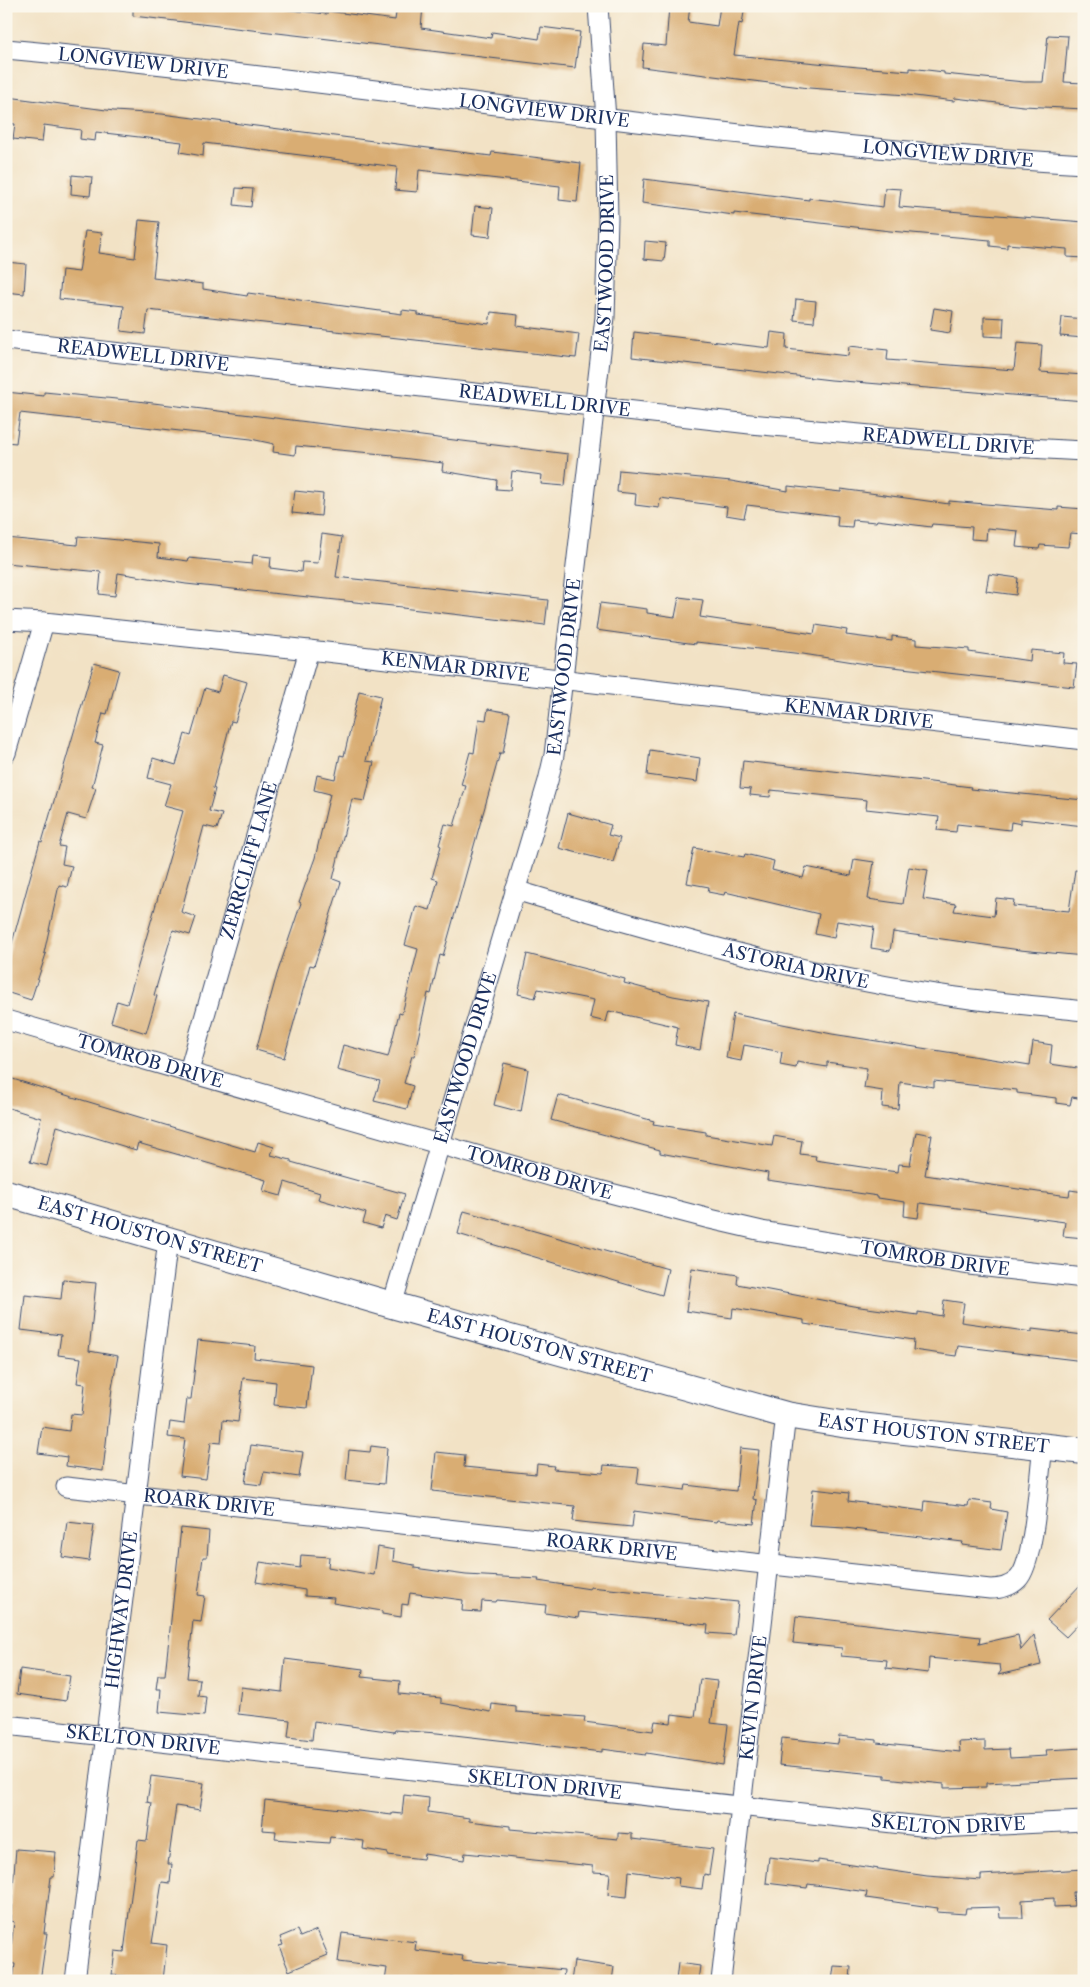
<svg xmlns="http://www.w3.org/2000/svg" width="1090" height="1987" font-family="'Libre Caslon Text',serif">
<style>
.building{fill:#d9ad73}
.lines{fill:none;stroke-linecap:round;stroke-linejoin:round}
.minor-casing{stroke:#3b4a6d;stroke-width:21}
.secondary-casing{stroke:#3b4a6d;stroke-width:28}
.minor{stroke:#fff;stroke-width:19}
.secondary{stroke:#fff;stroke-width:26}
.labels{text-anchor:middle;stroke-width:4;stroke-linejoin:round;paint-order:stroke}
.street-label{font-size:18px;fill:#1b2f5e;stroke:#fbf7ec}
</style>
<rect width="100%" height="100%" fill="#fbf7ec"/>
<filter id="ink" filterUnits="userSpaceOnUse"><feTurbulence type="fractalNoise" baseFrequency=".02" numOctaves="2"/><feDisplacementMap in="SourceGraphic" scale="10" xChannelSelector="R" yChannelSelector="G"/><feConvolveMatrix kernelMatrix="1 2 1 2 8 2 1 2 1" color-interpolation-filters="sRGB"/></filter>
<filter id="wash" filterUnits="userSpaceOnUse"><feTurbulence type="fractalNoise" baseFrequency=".0096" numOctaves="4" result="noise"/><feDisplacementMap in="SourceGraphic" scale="20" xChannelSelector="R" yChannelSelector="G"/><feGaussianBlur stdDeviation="1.12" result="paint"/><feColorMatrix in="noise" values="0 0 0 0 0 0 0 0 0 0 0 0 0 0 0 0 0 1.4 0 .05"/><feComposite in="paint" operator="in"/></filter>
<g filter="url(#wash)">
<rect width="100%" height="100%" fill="#f2e2c5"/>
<g id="blocks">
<g class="building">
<polygon points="133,6 253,6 327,14 327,11 395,20 397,6 423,6 421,28 491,38 492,32 539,39 541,27 580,32 575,68 133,16"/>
<polygon points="669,6 690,6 688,22 717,26 720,6 745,6 742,24 739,23 734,55 858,67 910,71 910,68 944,72 944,74 1024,82 1043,82 1048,35 1068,36 1064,82 1084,83 1084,109 1023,106 955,98 954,101 907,95 809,88 642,67 644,44 666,46"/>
<polygon points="8,97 114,111 162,114 491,156 492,152 581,163 577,202 559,200 560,186 419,170 417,192 395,190 397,167 204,143 203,156 180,152 182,142 96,132 95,141 80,139 81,130 44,125 42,142 13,139 15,124 6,123"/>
<polygon points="72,175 92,177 90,196 71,194"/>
<polygon points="644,179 809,200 809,198 883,207 885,188 901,189 899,207 1084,222 1084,258 1067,257 1067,249 1007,244 1007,248 990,246 990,240 890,231 734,213 734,215 642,203"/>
<polygon points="236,188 253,189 251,207 234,205"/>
<polygon points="475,206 493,208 490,237 472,235"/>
<polygon points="139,220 159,222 153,278 203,284 203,289 247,296 248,293 402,314 402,310 418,312 418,315 489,324 491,312 518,315 517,326 579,334 576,358 148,310 145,334 121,331 124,306 59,299 62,270 79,272 85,231 102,233 99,253 135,258"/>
<polygon points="645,241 666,243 664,261 644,259"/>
<polygon points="6,262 26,264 24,294 6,292"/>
<polygon points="796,299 816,301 814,322 794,320"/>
<polygon points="934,308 953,311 950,333 930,330"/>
<polygon points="984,317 1004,318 1003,337 984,336"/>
<polygon points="1062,317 1084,319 1084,338 1060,336"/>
<polygon points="634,332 769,348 771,332 787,334 786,349 848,356 849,346 888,350 887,360 1014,370 1017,343 1042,345 1040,372 1084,375 1084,401 831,380 632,357"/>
<polygon points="6,392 44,396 44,392 137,401 568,454 565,486 541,484 542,475 512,471 510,490 496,489 497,480 442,471 443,463 393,457 393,455 296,446 295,455 273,452 274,444 251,439 20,413 16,443 6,442"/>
<polygon points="619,470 731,481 788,491 788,486 841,492 841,489 949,504 949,501 1058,510 1058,507 1084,509 1084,534 1070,533 1068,547 1040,545 1039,549 1016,547 1018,531 987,528 986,540 971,539 972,527 932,524 931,527 877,520 876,522 853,520 852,527 837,526 838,516 747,505 744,518 726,515 727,507 660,498 659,508 635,505 636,494 617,492"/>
<polygon points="295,491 323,494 321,516 292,513"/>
<polygon points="322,534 342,537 336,577 548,600 545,625 402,608 402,607 186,584 118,573 115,596 99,594 101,572 6,563 6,538 77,545 78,536 159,544 158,557 188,561 189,558 252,564 253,555 271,557 270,568 301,572 302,562 318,563"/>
<polygon points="989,574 1018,578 1016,595 986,591"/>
<polygon points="679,597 703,600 700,617 814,634 816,625 847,630 846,635 892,641 892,636 916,639 916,645 969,649 969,652 1030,661 1031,650 1064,653 1063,663 1077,664 1074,687 866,664 803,654 696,642 696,644 596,630 600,603 647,609 647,613 675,617"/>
<polygon points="94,663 119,670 107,714 103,713 95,743 103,745 92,787 96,788 86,819 68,814 59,846 65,847 62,864 72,866 67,887 59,885 44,953 46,954 31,1000 6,992 6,965 40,841 42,842"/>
<polygon points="223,675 247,682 235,722 231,721 213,788 215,789 209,811 222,814 217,829 204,826 181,912 196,917 190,935 173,930 154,995 157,996 146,1033 111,1022 117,1001 127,1004 183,811 164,806 171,784 148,778 153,758 176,765 185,734 191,736 205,688 218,692"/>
<polygon points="359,691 381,696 366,761 374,762 365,801 352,799 333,879 341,882 314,966 310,965 284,1058 256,1050 277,974 301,903 299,902 315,858 330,794 314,790 317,775 335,779 340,755 344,756"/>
<polygon points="488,709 510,713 503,753 500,753 443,956 440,955 431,994 428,993 414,1056 412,1056 404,1083 413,1086 407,1109 374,1101 380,1081 337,1070 343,1045 388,1057 399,1013 402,1014 418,949 405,945 416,906 430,910 438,880 432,878 441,846 439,845 445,824 454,826 466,786 461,785 470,752 474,753 479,719 486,720"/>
<polygon points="650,750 700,758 697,782 647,775"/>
<polygon points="743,761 923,781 971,787 970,789 1084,800 1084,826 1021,819 1021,824 1011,822 1010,830 957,824 956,832 937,830 939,817 866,809 867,800 771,790 770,797 750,795 751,789 740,788"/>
<polygon points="568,813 611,825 608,835 620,838 613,862 559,848"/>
<polygon points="694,848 744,857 745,854 774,861 772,870 803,878 806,867 851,876 854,859 874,862 868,899 903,904 909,867 928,870 923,899 956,904 954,911 994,916 996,898 1014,900 1013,906 1069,911 1075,870 1084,871 1084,956 1020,950 893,932 890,951 871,948 874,927 837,921 834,938 815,934 819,914 725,892 724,895 708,892 709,887 687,883"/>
<polygon points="527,954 625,979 624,983 673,996 708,1002 700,1050 675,1045 678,1027 609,1011 606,1022 590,1018 594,1000 538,989 535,998 518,994"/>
<polygon points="733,1014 832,1034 1030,1065 1033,1042 1052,1045 1050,1064 1084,1069 1084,1099 1072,1097 1070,1105 1056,1103 1056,1098 1017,1093 1017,1090 934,1081 934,1087 900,1082 898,1109 882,1107 883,1091 864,1088 867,1068 827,1062 827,1067 797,1062 796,1068 780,1065 782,1052 744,1045 741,1061 726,1058"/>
<polygon points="504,1063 528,1069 521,1112 494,1105"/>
<polygon points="6,1077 255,1152 258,1142 274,1147 271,1155 291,1160 291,1162 405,1194 397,1220 385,1216 381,1228 363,1223 366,1213 318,1199 320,1193 285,1182 281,1196 263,1191 266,1180 138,1143 136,1150 57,1126 47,1166 30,1162 41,1118 6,1107"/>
<polygon points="558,1095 654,1121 653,1124 706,1132 706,1135 772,1146 774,1136 802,1141 800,1154 816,1156 815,1160 882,1170 898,1172 899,1164 910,1165 916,1132 932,1135 925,1175 1038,1192 1069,1196 1070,1190 1084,1192 1084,1238 1063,1236 1065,1222 920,1203 918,1218 904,1216 905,1202 878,1198 878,1196 767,1180 768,1173 660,1153 660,1150 551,1120"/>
<polygon points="464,1211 668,1269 662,1295 458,1234"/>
<polygon points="692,1268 738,1275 737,1284 853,1306 918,1315 918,1312 942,1316 944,1300 964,1303 961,1322 1032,1332 1032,1329 1084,1335 1084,1361 958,1346 956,1356 913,1350 914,1340 804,1324 804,1320 733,1308 732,1318 686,1311"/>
<polygon points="63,1280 96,1283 89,1351 118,1356 112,1388 103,1471 66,1466 67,1457 38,1453 42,1427 69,1431 71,1414 82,1415 85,1384 77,1383 81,1358 58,1355 61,1335 21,1330 25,1295 61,1299"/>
<polygon points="198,1340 255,1346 254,1358 312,1365 307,1408 274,1405 276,1382 243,1378 238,1422 223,1420 221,1443 211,1442 206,1479 180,1476 185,1439 168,1437 170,1422 184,1424 187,1399 191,1399"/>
<polygon points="251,1445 303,1452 299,1477 264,1472 261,1485 245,1483"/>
<polygon points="371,1446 387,1448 384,1484 346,1480 349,1450 370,1452"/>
<polygon points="740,1448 759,1450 753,1499 757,1500 754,1524 717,1520 716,1522 634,1511 632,1527 590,1523 573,1521 575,1506 432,1491 436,1452 465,1455 464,1467 536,1474 537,1464 554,1466 553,1469 603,1473 604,1465 639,1468 637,1484 685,1490 686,1485 736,1491"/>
<polygon points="813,1489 849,1493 848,1501 924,1511 925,1501 968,1506 969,1500 992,1503 991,1509 1007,1512 1001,1550 962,1545 963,1542 845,1528 809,1526"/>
<polygon points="67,1522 94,1525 89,1561 62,1557"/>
<polygon points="181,1528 209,1531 207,1557 203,1557 198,1595 205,1596 201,1622 193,1621 187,1678 200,1679 198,1696 206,1697 204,1716 159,1712 161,1689 156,1689 158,1675 165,1675"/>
<polygon points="378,1547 394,1550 393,1561 414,1565 414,1568 466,1575 539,1579 538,1581 590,1589 590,1587 738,1602 734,1635 707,1633 708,1625 579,1612 578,1618 545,1613 546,1605 497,1600 496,1602 482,1601 481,1612 462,1611 463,1600 410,1593 408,1605 402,1604 401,1617 382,1614 382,1611 333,1603 334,1598 305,1596 305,1590 256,1582 260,1562 300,1568 301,1555 329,1557 328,1567 374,1575"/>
<polygon points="1084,1581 1084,1618 1066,1637 1047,1620"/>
<polygon points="796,1616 980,1637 979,1644 1018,1635 1021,1650 1034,1635 1041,1665 998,1675 1001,1671 1000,1665 929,1658 928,1673 886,1668 887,1660 841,1656 842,1648 793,1643"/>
<polygon points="285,1659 363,1669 362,1677 400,1681 399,1694 441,1698 441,1703 491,1712 492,1704 516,1707 516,1712 585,1717 584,1722 653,1731 655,1721 671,1723 672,1714 695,1717 700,1679 717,1681 711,1723 728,1725 723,1765 646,1753 645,1755 602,1749 602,1752 437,1733 395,1730 394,1732 314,1721 312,1740 288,1737 290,1720 238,1714 241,1687 282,1692"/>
<polygon points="20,1669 70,1676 66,1701 17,1694"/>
<polygon points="839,1736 877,1740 877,1743 960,1752 959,1742 985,1741 985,1750 1009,1749 1010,1758 1047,1756 1046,1750 1084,1748 1084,1778 986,1783 986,1787 944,1788 944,1784 885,1778 885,1775 779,1765 782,1738 838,1744"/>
<polygon points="151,1776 204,1783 200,1810 176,1806 168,1864 172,1864 170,1883 162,1882 152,1943 167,1945 163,1980 112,1975 115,1951 124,1952 138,1840 147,1841 152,1803 147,1802"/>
<polygon points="404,1795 429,1798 428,1812 469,1818 469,1821 510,1826 510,1829 618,1839 618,1833 632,1834 632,1839 713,1849 709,1875 704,1874 702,1889 678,1886 679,1878 629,1871 627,1897 608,1895 610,1873 593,1872 593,1866 465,1853 464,1860 424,1854 423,1859 388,1855 388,1853 363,1849 364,1841 330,1837 329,1843 275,1839 276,1831 262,1830 265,1800 392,1815 392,1813 402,1814"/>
<polygon points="16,1849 56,1852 54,1877 51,1877 44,1933 47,1933 40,1981 13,1981 15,1964 9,1963 14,1922 10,1921"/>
<polygon points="769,1857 818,1863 818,1860 927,1876 981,1880 981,1875 1084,1869 1084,1892 1073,1892 1074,1906 1054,1907 1054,1898 1022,1900 1023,1918 1000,1918 999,1907 966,1908 965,1914 937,1912 938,1908 866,1898 867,1892 808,1884 807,1888 766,1883"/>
<polygon points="297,1930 300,1937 317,1930 328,1955 289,1971 279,1946 283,1945 280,1937"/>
<polygon points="342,1933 416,1942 415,1950 463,1956 462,1960 564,1970 563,1981 485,1981 450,1977 449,1981 385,1981 387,1968 338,1962"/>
<polygon points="574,1961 614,1967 612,1981 571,1981"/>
<polygon points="678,1963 700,1966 698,1981 676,1981"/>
<polygon points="834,1966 851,1967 850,1981 832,1981"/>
</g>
</g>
</g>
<g filter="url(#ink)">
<use href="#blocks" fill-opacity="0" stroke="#3b4a6d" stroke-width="1"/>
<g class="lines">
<defs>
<g id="minor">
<path id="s1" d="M6 49C366 82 723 143 1084 164"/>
<path id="s2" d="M6 340 750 424 992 446 1084 451"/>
<path id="s3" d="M6 620 44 622 309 650 1084 740"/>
<polyline points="6,753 44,622"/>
<path id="s4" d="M515 890C659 933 806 976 956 997 998 1003 1041 1006 1084 1011"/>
<path id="s5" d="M6 1020 595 1189 710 1219 762 1231 969 1265 1084 1278"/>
<path id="s6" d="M189 1071 309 650"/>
<path id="s7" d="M392 1305 548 781 554 755 605 317 608 219 606 119 598 6"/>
<path id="s8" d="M66 1487 990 1589C1001 1589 1010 1587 1018 1579 1035 1562 1039 1473 1043 1446"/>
<path id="s9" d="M6 1725 938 1828 1084 1821"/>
<path id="s10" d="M75 1981 168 1240"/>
<path id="s11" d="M721 1981 786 1415"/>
</g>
<g id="secondary">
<path id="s12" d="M6 1193 392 1305 786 1415 842 1424 1084 1451"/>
</g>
</defs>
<use href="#minor" class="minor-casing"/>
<use href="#secondary" class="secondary-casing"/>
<use href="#minor" class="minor"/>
<use href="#secondary" class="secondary"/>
</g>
</g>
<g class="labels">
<g class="street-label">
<text dy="6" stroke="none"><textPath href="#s1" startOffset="138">LONGVIEW DRIVE</textPath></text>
<text dy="6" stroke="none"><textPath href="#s1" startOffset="542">LONGVIEW DRIVE</textPath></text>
<text dy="6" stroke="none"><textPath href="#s1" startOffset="948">LONGVIEW DRIVE</textPath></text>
<text dy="6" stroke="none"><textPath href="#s7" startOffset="1068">EASTWOOD DRIVE</textPath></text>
<text dy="6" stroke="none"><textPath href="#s2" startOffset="138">READWELL DRIVE</textPath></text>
<text dy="6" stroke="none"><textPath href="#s2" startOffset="542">READWELL DRIVE</textPath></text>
<text dy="6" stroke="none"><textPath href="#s2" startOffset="948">READWELL DRIVE</textPath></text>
<text dy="6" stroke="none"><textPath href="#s7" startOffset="662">EASTWOOD DRIVE</textPath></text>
<text dy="6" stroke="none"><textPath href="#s3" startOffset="452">KENMAR DRIVE</textPath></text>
<text dy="6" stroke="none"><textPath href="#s3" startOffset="858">KENMAR DRIVE</textPath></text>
<text dy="6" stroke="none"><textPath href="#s6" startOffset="219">ZERRCLIFF LANE</textPath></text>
<text dy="6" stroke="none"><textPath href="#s4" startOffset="291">ASTORIA DRIVE</textPath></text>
<text dy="6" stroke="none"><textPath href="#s7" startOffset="258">EASTWOOD DRIVE</textPath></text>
<text dy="6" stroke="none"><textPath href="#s5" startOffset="150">TOMROB DRIVE</textPath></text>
<text dy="6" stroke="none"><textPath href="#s5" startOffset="555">TOMROB DRIVE</textPath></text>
<text dy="6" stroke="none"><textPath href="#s12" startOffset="150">EAST HOUSTON STREET</textPath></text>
<text dy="6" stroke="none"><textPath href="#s5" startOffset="960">TOMROB DRIVE</textPath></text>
<text dy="6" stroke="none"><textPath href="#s12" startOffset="555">EAST HOUSTON STREET</textPath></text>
<text dy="6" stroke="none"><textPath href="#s12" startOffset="960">EAST HOUSTON STREET</textPath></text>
<text dy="6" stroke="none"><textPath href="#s8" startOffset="144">ROARK DRIVE</textPath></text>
<text dy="6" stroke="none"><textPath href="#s8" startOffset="549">ROARK DRIVE</textPath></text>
<text dy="6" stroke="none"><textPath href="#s10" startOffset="374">HIGHWAY DRIVE</textPath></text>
<text dy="6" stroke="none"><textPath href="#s11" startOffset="285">KEVIN DRIVE</textPath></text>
<text dy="6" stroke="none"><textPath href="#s9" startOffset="138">SKELTON DRIVE</textPath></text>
<text dy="6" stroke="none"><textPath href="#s9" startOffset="542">SKELTON DRIVE</textPath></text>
<text dy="6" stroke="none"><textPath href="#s9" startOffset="948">SKELTON DRIVE</textPath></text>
</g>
</g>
<rect width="1090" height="1987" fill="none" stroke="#fbf7ec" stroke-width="25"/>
</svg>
